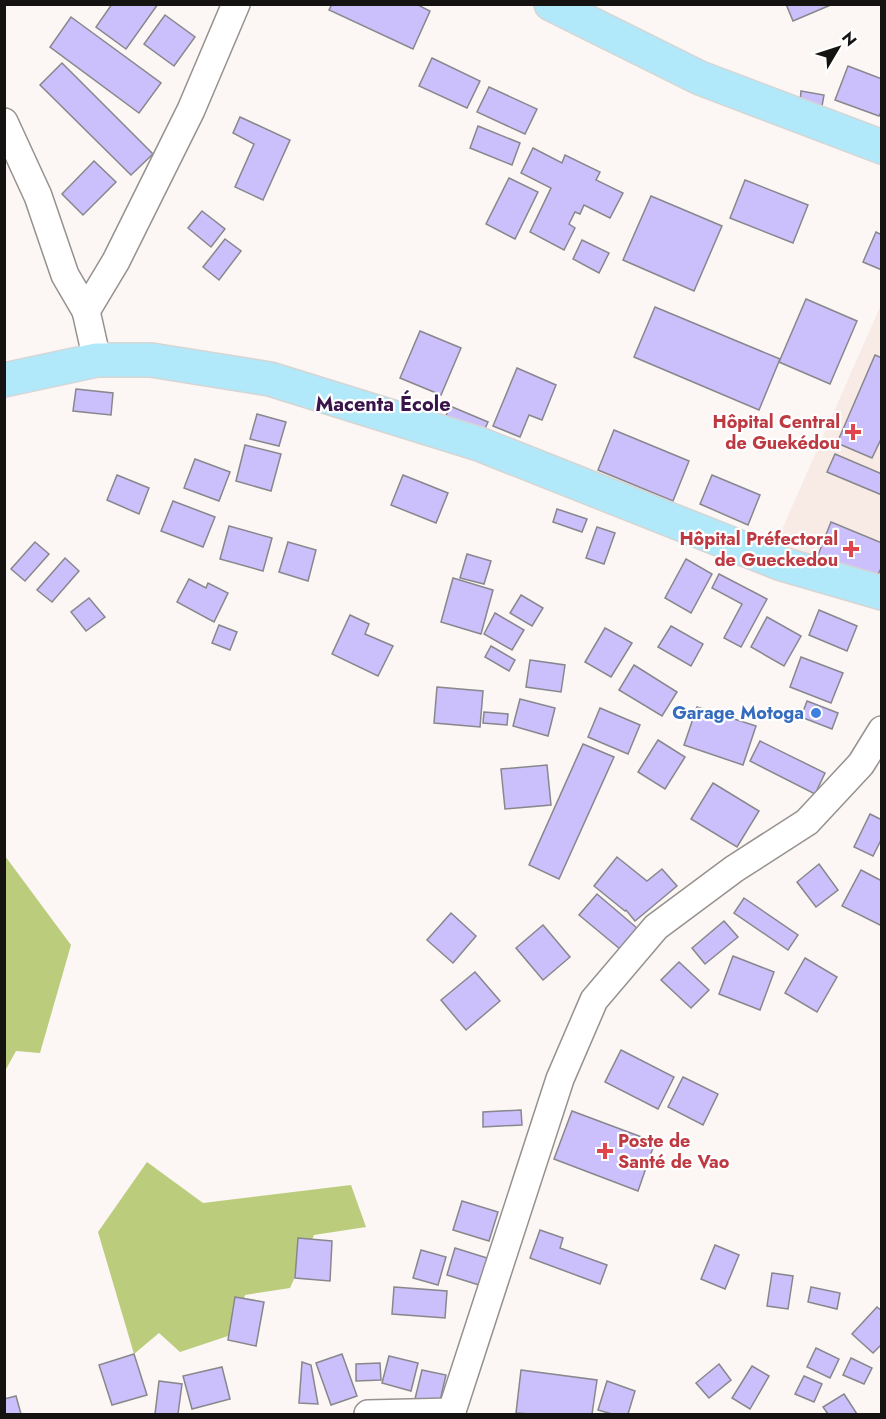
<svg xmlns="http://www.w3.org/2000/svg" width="886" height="1419" font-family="Jost,sans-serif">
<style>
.built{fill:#f8eae4}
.forest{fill:#bbcd7d}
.building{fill:#cbc0fc;stroke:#88878c;stroke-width:1.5}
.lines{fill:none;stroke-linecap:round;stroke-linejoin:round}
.minor-casing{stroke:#96918f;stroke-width:30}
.primary-casing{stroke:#d5d5d4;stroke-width:36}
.minor{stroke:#fff;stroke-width:27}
.primary{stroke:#b2e9fa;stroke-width:33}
.health-dot{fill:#e0444e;stroke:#fff;stroke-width:2}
.shop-dot{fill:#3f7fe0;stroke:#fff;stroke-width:2}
.labels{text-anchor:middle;stroke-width:4.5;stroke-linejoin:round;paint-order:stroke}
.health-label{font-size:18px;font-weight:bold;fill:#be3a42;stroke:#fff;text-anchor:end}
.shop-label{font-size:18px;font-weight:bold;fill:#366cbe;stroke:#fff;text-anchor:end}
.neighbourhood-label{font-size:20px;font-weight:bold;fill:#3a154b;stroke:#fff}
</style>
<rect width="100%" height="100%" fill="#fcf6f4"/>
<polygon class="built" points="881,305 881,593 769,559"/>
<g class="forest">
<polygon points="5,856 71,945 40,1053 16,1051 5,1071"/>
<polygon points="147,1162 203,1203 351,1185 366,1227 314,1235 290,1288 245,1295 234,1334 180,1352 159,1333 134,1354 98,1232"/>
</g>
<g class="building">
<polygon points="112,4 158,4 126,49 96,27"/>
<polygon points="332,4 416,4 430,11 413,49 329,10"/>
<polygon points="786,4 833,4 793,21"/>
<polygon points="165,15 195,37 174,66 144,44"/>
<polygon points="71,17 161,83 139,113 50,47"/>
<polygon points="432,58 480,81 467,108 419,86"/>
<polygon points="62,63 153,154 131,175 40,85"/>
<polygon points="848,66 882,79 882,110 879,116 835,100"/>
<polygon points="489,87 537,109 525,134 477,112"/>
<polygon points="801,91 824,95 822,106 800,103"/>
<polygon points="240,117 290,140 263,200 235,187 254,144 233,133"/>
<polygon points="478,126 520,143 512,165 470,148"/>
<polygon points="533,148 562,163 565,155 600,172 596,180 623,193 610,218 584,205 580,214 575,212 569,224 575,228 564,250 530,232 551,188 521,173"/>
<polygon points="94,161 116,182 83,215 62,194"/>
<polygon points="509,178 538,192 515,239 486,224"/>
<polygon points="745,180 808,205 793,243 730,218"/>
<polygon points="651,196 722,226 694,291 623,260"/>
<polygon points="202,211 225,229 211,247 188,228"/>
<polygon points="876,232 882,235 882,270 863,262"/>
<polygon points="225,239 241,251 219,280 203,267"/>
<polygon points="582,240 609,253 599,273 573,259"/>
<polygon points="806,299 857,321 830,384 779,362"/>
<polygon points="655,307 780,359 759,410 634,357"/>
<polygon points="420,331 461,348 441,395 400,378"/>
<polygon points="875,355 882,358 882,437 872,458 837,443"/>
<polygon points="517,368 556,385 542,420 529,415 520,437 493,426"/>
<polygon points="76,389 113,393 111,415 73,411"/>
<polygon points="450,406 488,422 483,433 445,418"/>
<polygon points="257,414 286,422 279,446 250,439"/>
<polygon points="614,430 689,461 673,501 598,470"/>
<polygon points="245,445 281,454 271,491 236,481"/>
<polygon points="835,454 882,474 882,495 827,472"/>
<polygon points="195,459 230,472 219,501 184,488"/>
<polygon points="117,475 149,488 139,514 107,500"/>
<polygon points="403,475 448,493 436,523 391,505"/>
<polygon points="712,475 760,495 748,525 700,504"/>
<polygon points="173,501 215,517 203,547 161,531"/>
<polygon points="557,509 587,519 582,532 553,522"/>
<polygon points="831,522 882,543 882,566 876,579 818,555"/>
<polygon points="229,526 272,538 263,571 220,559"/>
<polygon points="597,527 615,533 604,564 586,558"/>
<polygon points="35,542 49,554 25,581 11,569"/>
<polygon points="288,542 316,550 308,581 279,572"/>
<polygon points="467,554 491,561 484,584 460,578"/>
<polygon points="65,558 79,571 52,602 37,590"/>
<polygon points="686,559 712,574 691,613 665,598"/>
<polygon points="719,574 767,599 741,647 724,638 742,604 712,588"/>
<polygon points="453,578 493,590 481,634 441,622"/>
<polygon points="189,579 206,588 208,583 228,593 214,622 177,602"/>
<polygon points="521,595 543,608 532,626 510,613"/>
<polygon points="89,598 105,617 86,631 71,612"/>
<polygon points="819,610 857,626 847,651 809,635"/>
<polygon points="495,613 524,630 512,650 484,634"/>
<polygon points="350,615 369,624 365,634 393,646 378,676 332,654"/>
<polygon points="767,617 801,636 784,666 751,647"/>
<polygon points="219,625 237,632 230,650 212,643"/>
<polygon points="671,626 703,644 691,666 658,647"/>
<polygon points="605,628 632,643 611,677 585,662"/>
<polygon points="491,646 515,660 509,671 485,657"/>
<polygon points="801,657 843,673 831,703 790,687"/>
<polygon points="530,660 565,665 561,692 526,687"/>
<polygon points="634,665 677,692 662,716 619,690"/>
<polygon points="437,687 483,691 480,727 434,723"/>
<polygon points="520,699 555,708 548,736 513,726"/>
<polygon points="807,701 838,713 832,729 801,717"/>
<polygon points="697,707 756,726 743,765 684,745"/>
<polygon points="600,708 640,725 628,754 588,737"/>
<polygon points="484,712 508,714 507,725 483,723"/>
<polygon points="658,740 685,757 665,789 638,772"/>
<polygon points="760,741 825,773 815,794 750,761"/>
<polygon points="583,744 614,757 559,879 529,865"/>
<polygon points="547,765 551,805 505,809 501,769"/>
<polygon points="713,783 759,811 737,847 691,819"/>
<polygon points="870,814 882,820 882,838 873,856 854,847"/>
<polygon points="617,857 647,881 662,869 677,886 635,921 626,910 625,911 594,886"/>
<polygon points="819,864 838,890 816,907 797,882"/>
<polygon points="861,870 882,881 882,926 842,906"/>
<polygon points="597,894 637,928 620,949 579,915"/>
<polygon points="744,898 798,935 788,950 734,913"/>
<polygon points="451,913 476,936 453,963 427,940"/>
<polygon points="724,921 738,937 705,964 692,948"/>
<polygon points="543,925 570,957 543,980 516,948"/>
<polygon points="733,956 774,972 760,1010 719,994"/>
<polygon points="805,958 837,977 817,1012 785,993"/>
<polygon points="679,962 709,990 691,1008 661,980"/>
<polygon points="475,972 500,1001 466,1030 441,1000"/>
<polygon points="621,1050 674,1077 658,1109 605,1082"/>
<polygon points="683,1077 718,1094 703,1125 668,1107"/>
<polygon points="521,1110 522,1125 483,1127 483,1112"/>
<polygon points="572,1111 655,1142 638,1191 554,1159"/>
<polygon points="462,1201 498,1212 489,1241 453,1230"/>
<polygon points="540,1230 563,1238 560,1248 607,1265 600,1284 530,1258"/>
<polygon points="298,1238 332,1241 330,1281 295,1278"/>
<polygon points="715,1245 739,1255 725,1289 701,1279"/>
<polygon points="455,1248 487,1258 479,1285 447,1275"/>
<polygon points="421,1250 446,1257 438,1285 413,1278"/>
<polygon points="772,1273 793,1276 788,1309 767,1306"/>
<polygon points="394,1287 447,1291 445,1318 392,1314"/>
<polygon points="811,1287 840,1293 837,1309 808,1302"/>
<polygon points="235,1297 264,1302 256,1346 228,1340"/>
<polygon points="877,1307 882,1311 882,1344 873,1353 852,1334"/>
<polygon points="816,1348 839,1359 830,1378 807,1367"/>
<polygon points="134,1354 147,1395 112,1405 99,1365"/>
<polygon points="342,1354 357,1396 331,1405 316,1363"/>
<polygon points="389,1356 418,1363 411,1391 382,1383"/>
<polygon points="851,1358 872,1368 864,1384 843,1375"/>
<polygon points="302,1362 311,1365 318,1404 299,1403"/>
<polygon points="380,1363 381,1380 356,1381 356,1364"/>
<polygon points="719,1364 731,1380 709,1398 696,1383"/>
<polygon points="752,1366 769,1376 750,1409 732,1398"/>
<polygon points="222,1367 230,1399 192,1409 183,1376"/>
<polygon points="422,1370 446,1375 439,1405 415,1399"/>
<polygon points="521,1370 597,1380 592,1414 531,1414 516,1413"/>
<polygon points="804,1376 822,1384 814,1402 795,1394"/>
<polygon points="159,1381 182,1384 178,1414 155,1414"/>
<polygon points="607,1381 635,1391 628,1414 612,1414 598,1410"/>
<polygon points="844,1394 857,1414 828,1414 823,1407"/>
<polygon points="16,1396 21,1414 4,1414 4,1399"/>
</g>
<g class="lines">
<defs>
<g id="minor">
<polyline points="4,122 38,196 65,275 86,311"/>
<polyline points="97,360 86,311 116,261 191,110 236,4"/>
<polyline points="368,1414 452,1412"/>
<polyline points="451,1414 560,1079 594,1000 656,927 734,869 807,822 861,764 882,730"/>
</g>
<g id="primary">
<polyline points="551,4 700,78 882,147"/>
<polyline points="4,380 97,360 151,360 270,379 479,444 782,564 882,593"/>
</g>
</defs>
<use href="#minor" class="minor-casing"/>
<use href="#primary" class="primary-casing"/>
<use href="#minor" class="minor"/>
<use href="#primary" class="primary"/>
</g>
<g class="health-dot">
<path d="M850 423h6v6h6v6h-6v6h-6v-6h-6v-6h6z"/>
<path d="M848 540h6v6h6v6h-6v6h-6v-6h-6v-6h6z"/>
<path d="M602 1142h6v6h6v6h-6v6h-6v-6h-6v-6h6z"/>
</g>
<circle class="shop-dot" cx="816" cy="713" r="6"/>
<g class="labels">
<g class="health-label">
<text x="840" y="428">Hôpital Central<tspan x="840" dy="21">de Guekédou</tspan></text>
<text x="838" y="545">Hôpital Préfectoral<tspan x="838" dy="21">de Gueckedou</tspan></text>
<text x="618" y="1147" text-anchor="start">Poste de<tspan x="618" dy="21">Santé de Vao</tspan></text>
</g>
<g class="shop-label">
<text x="804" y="719">Garage Motoga</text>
</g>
<g class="neighbourhood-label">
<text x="383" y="411">Macenta École</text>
</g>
</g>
<rect width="886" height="1419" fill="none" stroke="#151312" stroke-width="12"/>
<g transform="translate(838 48) rotate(51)" stroke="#ffffff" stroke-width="4.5" paint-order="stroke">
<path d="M0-4.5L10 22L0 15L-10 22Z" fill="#151312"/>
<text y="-9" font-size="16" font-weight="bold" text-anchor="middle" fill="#151312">N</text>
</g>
</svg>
